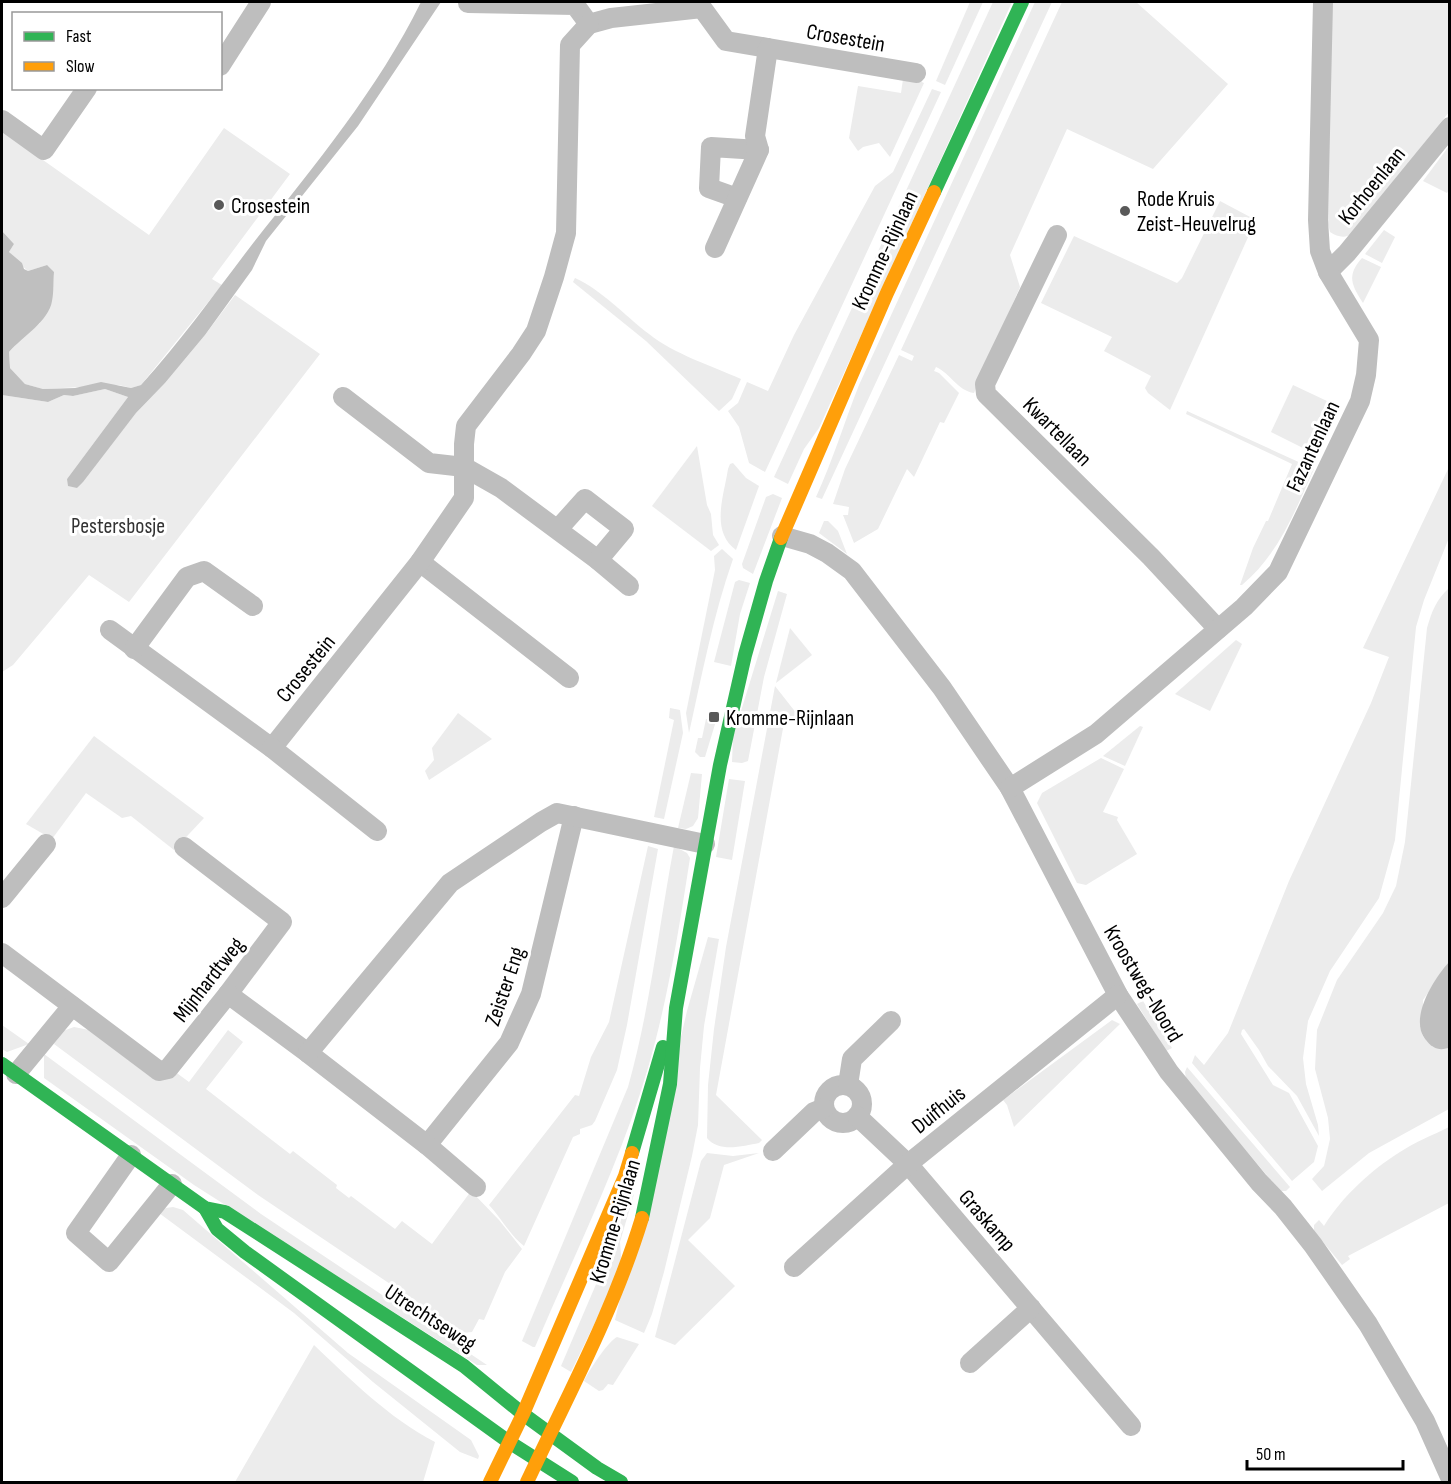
<svg xmlns="http://www.w3.org/2000/svg" width="1451" height="1484" font-family="'Sofia Sans Condensed',sans-serif">
<style>
.green{fill:#ececec}
.water{fill:#bfbfbf}
.lines{fill:none;stroke-linecap:round;stroke-linejoin:round}
.street{stroke:#bebebe;stroke-width:20}
.fast{stroke:#30b455;stroke-width:14}
.slow{stroke:#ff9f0a;stroke-width:14}
.poi-dot{fill:#595959;stroke:#fff;stroke-width:2}
.labels{text-anchor:middle;stroke-width:6;stroke-linejoin:round;paint-order:stroke}
.street-label{font-size:22px;fill:#000;stroke:#fff}
.poi-label{font-size:22px;fill:#000;stroke:#fff;text-anchor:start}
.park-label{font-size:22px;fill:#333;stroke:#fff}
</style>
<rect width="100%" height="100%" fill="#fff"/>
<g class="green">
<polygon points="970,2 983,2 945,85 936,81"/>
<polygon points="993,2 1012,2 819,428 804,449 788,484 774,477"/>
<path d="M1035 2H1052L822 499 816 497C833 460 844 423 859 385Z"/>
<path d="M1062 2H1136L1228 84 1153 169 1067 129 1010 255 1020 287 974 393C958 391 950 373 936 367L934 371 939 373 959 393 944 423 940 422 914 477 907 469 878 529 854 543 843 515H848L849 507 833 504 845 469 899 355 912 361 914 356 901 350Z"/>
<path d="M1332 2H1449V112L1353 233C1345 239 1338 237 1330 232L1327 220Z"/>
<polygon points="903,79 915,79 924,83 890,157 879,143 863,147 858,151 849,138 858,86 901,93"/>
<polygon points="932,89 941,92 765,472 749,463 739,427 728,411 738,403 747,382 768,391 794,335 875,186 893,172"/>
<path d="M224 128 290 174 212 279 222 285 141 385 131 388 119 385 43 389 25 384 10 368 9 352 21 339 40 323 47 265 28 271C25 269 12 256 9 252L14 244 2 231V131L149 235Z"/>
<polygon points="1449,146 1450,188 1447,193 1423,181"/>
<polygon points="1220,201 1252,218 1254,224 1170,410 1148,393 1145,388 1151,376 1104,351 1112,337 1041,303 1074,236 1177,283 1182,278"/>
<polygon points="1384,230 1395,237 1382,263 1365,254"/>
<path d="M1362 258 1381 267 1363 303C1352 285 1346 276 1362 258Z"/>
<path d="M575 278C603 291 624 315 649 334 674 354 712 366 741 379L732 399 719 411 646 341 573 282Z"/>
<polygon points="235,295 320,354 129,602 89,575 13,665 2,672 2,395 48,402 64,395 73,396 105,389 128,397 67,479 77,488 136,413 165,383 205,335"/>
<polygon points="1293,385 1327,401 1305,449 1271,432"/>
<path d="M1187 411 1314 469C1295 511 1279 554 1242 585H1240L1253 548 1266 521H1268L1292 464 1186 414Z"/>
<polygon points="697,446 707,505 711,514 713,535 719,545 711,551 652,506"/>
<path d="M733 463 746 478 759 486 736 550C710 531 724 496 728 469L730 464Z"/>
<polygon points="1449,467 1449,538 1424,600 1416,627 1395,840 1379,898 1330,971 1308,1021 1303,1058 1306,1084 1318,1125 1319,1136 1297,1096 1268,1066 1259,1050 1244,1029 1242,1030 1241,1034 1273,1085 1289,1093 1318,1146 1314,1162 1292,1181 1192,1063 1195,1055 1204,1065 1228,1033 1289,881 1371,703 1389,657 1363,648"/>
<polygon points="773,494 782,498 753,574 743,568 742,564 766,497"/>
<polygon points="824,521 828,521 838,531 847,554 819,533"/>
<path d="M722 549 733 559C713 616 702 675 689 733L686 713 715 570 714 556Z"/>
<polygon points="739,580 750,583 740,614 731,666 714,662 735,582"/>
<path d="M1449 588V962L1423 1000 1422 1035C1430 1046 1435 1051 1449 1048V1109L1369 1153 1322 1191 1312 1179 1324 1166 1330 1139 1328 1118 1315 1069 1317 1030 1337 980 1383 913 1396 886 1405 842 1427 628C1432 611 1436 600 1449 588Z"/>
<polygon points="778,591 787,594 764,677 748,761 742,763 732,762 733,737"/>
<polygon points="790,628 812,655 776,683"/>
<polygon points="1236,640 1242,644 1210,711 1175,694"/>
<path d="M775 686 797 714 784 723 716 1095 762 1140 759 1143C743 1146 719 1153 707 1138L708 1085 714 1029 726 947Z"/>
<polygon points="670,708 680,710 683,733 664,819 654,817 674,720 669,718"/>
<polygon points="458,713 492,739 429,780 425,771 434,760 432,748"/>
<polygon points="706,719 716,721 705,757 700,757 695,752 698,738 702,738"/>
<polygon points="1140,726 1143,727 1125,766 1103,756"/>
<polygon points="94,736 204,818 174,850 131,816 122,818 86,793 52,839 26,824"/>
<polygon points="1101,758 1124,769 1103,812 1118,817 1117,820 1137,854 1086,885 1077,883 1037,803 1042,793"/>
<polygon points="691,773 702,774 698,818 693,826 686,829 678,828"/>
<polygon points="729,779 745,781 732,860 716,857"/>
<path d="M648 846 658 849 627 1025 617 1070 595 1121 592 1125 580 1129V1134L573 1137 524 1246C510 1235 501 1218 489 1205L575 1095 579 1096 591 1057 609 1022Z"/>
<path d="M674 846 687 853 690 858C679 929 668 999 648 1068 620 1164 574 1255 535 1347H533L522 1341 628 1087C650 1009 659 926 674 846Z"/>
<polygon points="708,937 719,939 704,1026 700,1068 698,1125 692,1156 664,1272 652,1314 644,1333 615,1320 687,1011"/>
<polygon points="1143,1001 1172,1048 1166,1051 1137,1004"/>
<polygon points="1112,1020 1120,1024 1014,1127 1007,1105 1003,1100"/>
<polygon points="2,1025 29,1044 7,1052 2,1049"/>
<polygon points="74,1027 89,1030 148,1075 154,1078 174,1071 189,1082 228,1030 243,1042 206,1089 290,1154 293,1151 337,1185 336,1188 349,1198 351,1196 395,1229 402,1221 432,1244 471,1191 499,1220 522,1249 505,1272 484,1320 479,1319 472,1332 463,1333 258,1195 54,1044 63,1031"/>
<polygon points="44,1054 261,1214 487,1365 477,1365 194,1185 44,1078"/>
<polygon points="1187,1067 1290,1187 1286,1191 1280,1191 1186,1079 1185,1072"/>
<path d="M1449 1127V1203L1348 1256 1350 1259 1342 1265 1314 1231V1225L1319 1220 1324 1226C1342 1197 1371 1170 1400 1152 1415 1142 1433 1135 1449 1127Z"/>
<polygon points="707,1153 733,1156 759,1153 724,1165 710,1218 688,1240 735,1286 675,1345 655,1337 701,1161"/>
<polygon points="628,1189 630,1189 634,1194 620,1242 622,1267 571,1372 561,1366 618,1233"/>
<polygon points="173,1207 183,1210 348,1353 471,1440 479,1456 478,1459 460,1452 373,1382 294,1313 159,1213 166,1208"/>
<path d="M617 1337 639 1344 613 1385 608 1384 603 1390 599 1391 584 1381C588 1372 609 1340 617 1337Z"/>
<path d="M314 1345C353 1382 388 1417 435 1442L423 1482H235Z"/>
</g>
<g class="water">
<path d="M421 2H441L358 126 266 241 252 270 205 335 165 383 136 413 83 482 77 488 68 486 67 479 128 397 105 389 73 396 64 395 48 402 2 395V231L14 244 9 252 22 263 24 269 28 271 47 265 54 272C53 281 54 292 52 301 49 321 22 337 9 352L10 368 25 384 43 389 75 388 101 382 131 388 141 385C182 340 217 290 254 242 315 165 378 89 421 2Z"/>
<path d="M1449 962V1048C1438 1051 1432 1048 1425 1039 1409 1017 1434 979 1449 962Z"/>
</g>
<g class="lines">
<g class="street">
<polyline points="468,3 575,5 589,24 611,18 702,8 726,41 768,48"/>
<polyline points="220,66 261,2"/>
<polyline points="2,120 44,150 87,88"/>
<polyline points="737,198 709,188 711,147 759,150"/>
<polyline points="1057,235 985,384 986,394 1151,557 1218,629"/>
<polyline points="715,248 759,150 755,136 768,48 916,73"/>
<polyline points="1328,272 1347,253 1450,127"/>
<polyline points="343,397 429,463 464,467 501,488 598,560 624,529 585,499 558,529"/>
<polyline points="782,536 810,544 827,553 852,571 942,688 1010,788 1118,995 1169,1072 1259,1182 1283,1207 1313,1245 1368,1324 1425,1421 1450,1477"/>
<polyline points="598,560 629,586"/>
<polyline points="420,562 569,678"/>
<polyline points="110,630 272,748 420,562 464,498 464,444 466,426 521,354 536,331 554,277 566,233 570,45 589,24"/>
<polyline points="134,649 187,577 204,571 253,606"/>
<polyline points="272,748 377,831"/>
<polyline points="1010,788 1096,734 1244,607 1278,572 1360,401 1366,375 1369,340 1328,272 1320,251 1318,220 1323,2"/>
<polyline points="2,898 46,844"/>
<polyline points="2,953 159,1071 168,1069 228,994 282,922 184,847"/>
<polyline points="228,994 308,1053 427,1145 509,1043 531,994 574,816"/>
<polyline points="308,1053 450,883 541,822 557,813 705,844"/>
<polyline points="16,1074 72,1006"/>
<circle cx="843" cy="1104" r="19"/>
<polyline points="848,1085 852,1059 891,1021"/>
<polyline points="857,1116 908,1164 1131,1426"/>
<polyline points="427,1145 476,1187"/>
<polyline points="773,1151 814,1112 824,1108"/>
<polyline points="131,1155 76,1233 109,1262 172,1184"/>
<polyline points="794,1267 908,1164 1118,995"/>
<polyline points="970,1363 1031,1308"/>
</g>
<g class="fast">
<polyline points="934,192 1022,2"/>
<polyline points="2,1064 205,1208 225,1212 464,1366 523,1414 597,1468 621,1482"/>
<polyline points="632,1153 663,1047"/>
<polyline points="205,1208 217,1229 245,1252 509,1442 572,1482"/>
<polyline points="642,1218 670,1084 676,1008 720,765 745,655 766,581 781,538"/>
</g>
<g class="slow">
<polyline points="781,538 887,293 934,192"/>
<polyline points="490,1482 523,1414 625,1176 632,1153"/>
<path d="M527 1482C568 1395 614 1310 642 1218"/>
</g>
</g>
<g class="poi-dot">
<circle cx="219" cy="205" r="6"/>
<circle cx="1125" cy="211" r="6"/>
<rect x="708" y="711" width="12" height="12" rx="3"/>
</g>
<g class="labels">
<g class="street-label">
<text transform="translate(846 37) rotate(10)" y="8">Crosestein</text>
<text transform="translate(1371 185) rotate(-51)" y="8">Korhoenlaan</text>
<text transform="translate(884 250) rotate(-65)" y="8">Kromme-Rijnlaan</text>
<text transform="translate(1058 431) rotate(45)" y="8">Kwartellaan</text>
<text transform="translate(1312 446) rotate(-65)" y="8">Fazantenlaan</text>
<text transform="translate(305 668) rotate(-51)" y="8">Crosestein</text>
<text transform="translate(208 979) rotate(-52)" y="8">Mijnhardtweg</text>
<text transform="translate(1144 983) rotate(59)" y="8">Kroostweg-Noord</text>
<text transform="translate(504 986) rotate(-71)" y="8">Zeister Eng</text>
<text transform="translate(938 1109) rotate(-39)" y="8">Duifhuis</text>
<text transform="translate(988 1220) rotate(49)" y="8">Graskamp</text>
<text transform="translate(614 1221) rotate(-73)" y="8">Kromme-Rijnlaan</text>
<text transform="translate(431 1317) rotate(33)" y="8">Utrechtseweg</text>
</g>
<g class="poi-label">
<text x="1137" y="206">Rode Kruis<tspan x="1137" dy="25">Zeist-Heuvelrug</tspan></text>
<text x="231" y="213">Crosestein</text>
<text x="726" y="725">Kromme-Rijnlaan</text>
</g>
<g class="park-label">
<text x="118" y="533">Pestersbosje</text>
</g>
</g>
<rect width="1451" height="1484" fill="none" stroke="#000000" stroke-width="6"/>
<rect x="12" y="12" width="210" height="78" fill="#ffffff" stroke="#999999" stroke-width="1.5"/>
<rect x="24" y="32" width="30" height="9" fill="#30b455" stroke="#999999" stroke-width="1.5"/>
<text x="66" y="42" font-size="18" fill="#000000">Fast</text>
<rect x="24" y="62" width="30" height="9" fill="#ff9f0a" stroke="#999999" stroke-width="1.5"/>
<text x="66" y="72" font-size="18" fill="#000000">Slow</text>
<path d="M1247 1460v9h156v-9" fill="none" stroke="#000000" stroke-width="3"/>
<text x="1256" y="1460" font-size="18" fill="#000000" stroke="#ffffff" stroke-width="4.5" paint-order="stroke">50 m</text>
</svg>
